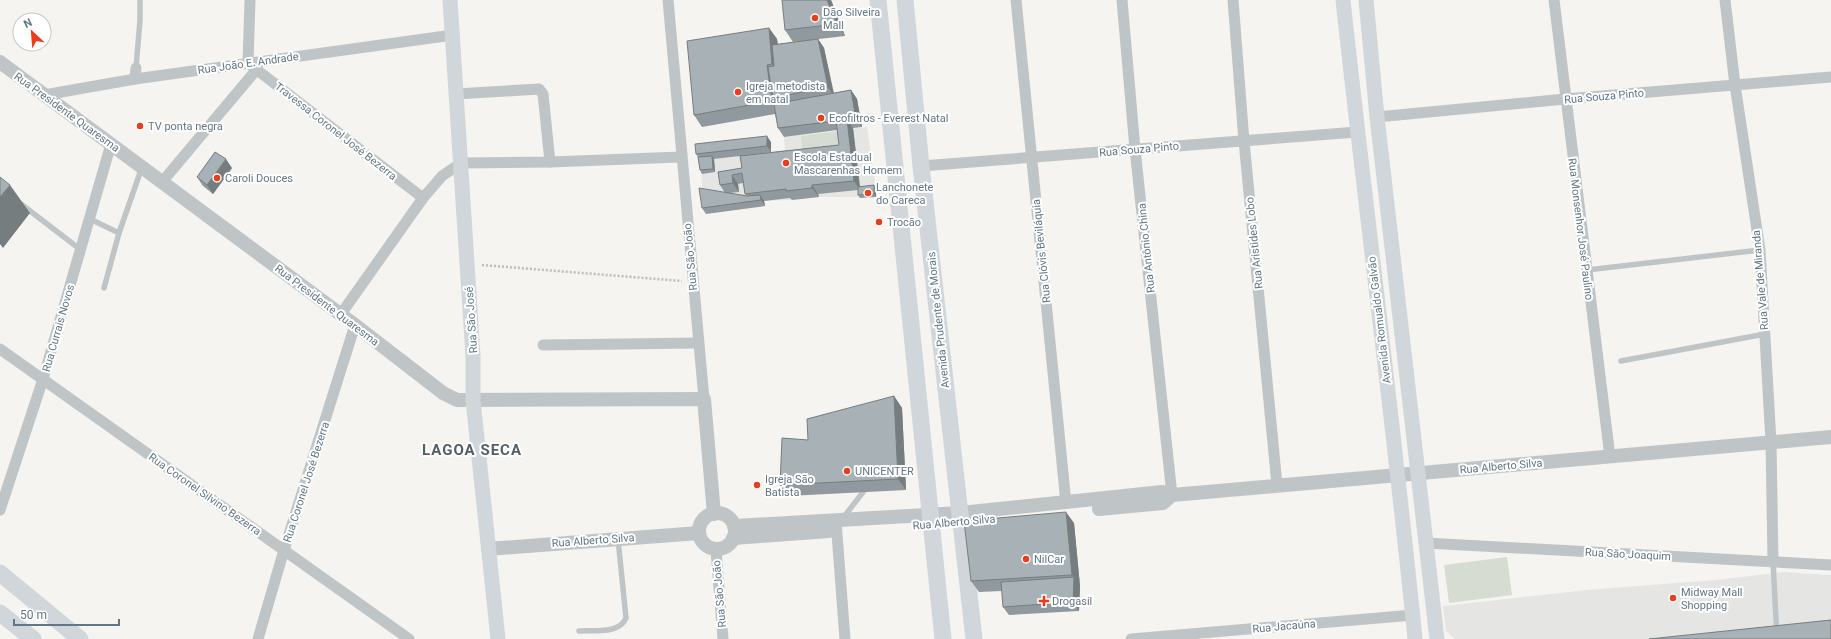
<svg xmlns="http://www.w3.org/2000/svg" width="1831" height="639" font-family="Roboto,sans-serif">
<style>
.built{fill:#e5e6e4}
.green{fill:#d6dcd1}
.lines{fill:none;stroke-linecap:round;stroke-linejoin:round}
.path{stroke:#bbbec0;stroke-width:2.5;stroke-dasharray:2 2;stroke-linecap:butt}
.service{stroke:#bfc5c7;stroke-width:5.5}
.minor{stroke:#bfc5c7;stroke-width:11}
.tertiary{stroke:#bfc5c7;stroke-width:14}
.secondary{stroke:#d0d6da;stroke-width:15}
.primary{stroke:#d0d6da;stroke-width:17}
.wall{fill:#90999d;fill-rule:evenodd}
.shaded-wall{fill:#767d7f}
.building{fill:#a8b2b6;stroke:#767d7f}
.poi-dot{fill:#e93d1c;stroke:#fff;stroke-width:1.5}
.labels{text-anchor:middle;stroke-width:4;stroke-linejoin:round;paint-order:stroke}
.poi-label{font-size:11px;fill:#627783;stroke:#fff;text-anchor:start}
.street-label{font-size:11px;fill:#627783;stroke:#fff}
.district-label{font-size:15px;font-weight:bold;letter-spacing:1px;fill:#515f67;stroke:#fff}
</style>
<rect width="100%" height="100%" fill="#f5f4f0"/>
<g class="built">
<polygon points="867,127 877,197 819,197 792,200 764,201 703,194 700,161 785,150 784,137"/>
<polygon points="1784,572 1831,575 1831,639 1455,639 1446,631 1443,606 1586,590 1715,580"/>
</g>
<g class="green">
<polygon points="840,131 842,152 803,156 801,136"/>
<polygon points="1507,557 1512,595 1449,603 1444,565"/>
</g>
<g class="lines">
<polyline class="path" points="482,265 682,281"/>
<g class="service">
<polyline points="136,68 140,20 140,0"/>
<polyline points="21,204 81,250"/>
<polyline points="90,219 119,233 104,288"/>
<polyline points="119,233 142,167"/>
<polyline points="1587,270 1760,250"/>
<polyline points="1621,361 1765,334"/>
<polyline points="843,518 867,487"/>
<polyline points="1773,561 1777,639"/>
<path d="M579 631C594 630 620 634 626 618L618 539"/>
</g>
<g class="minor">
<polyline points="250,0 248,63 423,198"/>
<polyline points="668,0 704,399"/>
<polyline points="1016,0 1066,503"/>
<polyline points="1122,0 1135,149 1172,495"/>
<polyline points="1233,0 1244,141 1277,485"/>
<polyline points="1554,0 1610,457"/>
<polyline points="1725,0 1735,85 1760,250 1771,442 1773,561"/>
<polyline points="135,79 136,68"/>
<polyline points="456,94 539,89 543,94 550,162"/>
<polyline points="44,95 135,79 453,35"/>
<polyline points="1377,117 1565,99 1831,77"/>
<polyline points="921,166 1357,132"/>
<polyline points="162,182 257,69"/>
<polyline points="341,314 423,198 442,176 461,163 550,162 681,157"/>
<polyline points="543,345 698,343"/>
<polyline points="0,349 409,639"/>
<polyline points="0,510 43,379 111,144"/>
<polyline points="836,521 845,639"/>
<polyline points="1426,543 1831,565"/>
<polyline points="716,550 723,639"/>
<polyline points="258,639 284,550 355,325"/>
<polyline points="1131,639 1413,615"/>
</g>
<g class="tertiary">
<polyline points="0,62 355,325 443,393 457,400 704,399 714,514"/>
<polyline points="1099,509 1163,503 1172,495"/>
<circle cx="717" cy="531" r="18"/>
<polyline points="734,526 960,513 1162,492 1172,495 1831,437"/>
<polyline points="733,538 829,531"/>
<polyline points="488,549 699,533"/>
</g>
<g class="secondary">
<polyline points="450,0 473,356 473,400 498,639"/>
<path d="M1343 0C1366 213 1394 426 1415 639"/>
<polyline points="1366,0 1377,117 1437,639"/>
</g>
<g class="primary">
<polyline points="878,0 943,639"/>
<polyline points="905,0 921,166 974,639"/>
<polyline points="0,573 80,639"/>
<polyline points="0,613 33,639"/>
</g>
</g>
<g class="wall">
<polygon points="831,0 845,36 793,42 785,30"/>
<path d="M769 28 777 39 778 44 818 39 824 48 834 93 851 90 857 99 862 127 853 128 860 186 876 188V197L860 198 858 195V190L818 194 819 197 792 200 790 198 764 201 765 206 706 214 702 208 725 193 720 185 718 172 742 168 740 156 714 159 715 172 702 174 700 170 698 157 696 154 771 142V152L747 155 839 145 837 130 784 137 778 128 775 114 702 127 694 115ZM743 183 745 194 747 196 729 193 739 192 738 184Z"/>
<polygon points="232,168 213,194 203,186 197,177"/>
<polygon points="894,396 902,408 906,490 788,496 780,485 808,440"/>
<polygon points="1074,523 1080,586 1079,611 1009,615 1003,607 1002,591 979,592 971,581"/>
</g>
<g class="shaded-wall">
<polygon points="827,0 831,0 845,36 837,24"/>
<polygon points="769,28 777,39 780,75 772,64"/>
<polygon points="818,39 824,48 834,96 828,87"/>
<polygon points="767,65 775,76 773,98 779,107 780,113 772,101"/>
<polygon points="851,90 857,99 862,127 856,119"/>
<polygon points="847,119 853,128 860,190 854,181"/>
<polygon points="767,136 771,142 771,152 767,146"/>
<polygon points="712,156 714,159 715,172 713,169"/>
<polygon points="226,159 232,168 213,194 207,185"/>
<polygon points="732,175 738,184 739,192 733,183"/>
<polygon points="10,185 30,213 3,248 0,244 0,197"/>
<polygon points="812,185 818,194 819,197 812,188"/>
<polygon points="874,185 876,188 876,197 874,194"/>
<polygon points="760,195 764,201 765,206 761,200"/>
<polygon points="894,396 902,408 906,490 898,479"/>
<polygon points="1066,512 1074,523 1080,586 1079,611 1073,602 1074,577 1072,575"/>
</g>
<g class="building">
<polygon points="782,0 827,0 837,24 785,30"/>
<polygon points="769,28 772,64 767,65 772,101 694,115 687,41"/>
<polygon points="818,39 828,87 773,98 768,67 774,66 772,45"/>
<polygon points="851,90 856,119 847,119 854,181 812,185 812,188 786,191 786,189 745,194 742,173 732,175 733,183 720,185 718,172 742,168 740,156 839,145 836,121 778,128 774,104"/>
<polygon points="767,136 767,146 696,154 695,144"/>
<polygon points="215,152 226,159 207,185 197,177"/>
<polygon points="712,156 713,169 700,170 698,157"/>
<polygon points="0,177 10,185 0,197"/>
<polygon points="874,185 874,194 858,195 858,187"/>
<polygon points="699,188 747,196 760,195 761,200 702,208"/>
<polygon points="894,396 898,479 780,485 782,438 808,440 807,419"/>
<polygon points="1066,512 1072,575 971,581 964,521"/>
<polygon points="1074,577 1073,602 1003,607 1001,582"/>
<polygon points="1831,620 1831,639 1649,639"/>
</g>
<g class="poi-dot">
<circle cx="815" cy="18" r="4"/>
<circle cx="738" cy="92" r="4"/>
<circle cx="821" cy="118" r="4"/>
<circle cx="140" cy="126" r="4"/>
<circle cx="786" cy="163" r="4"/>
<circle cx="217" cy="178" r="4"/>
<circle cx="868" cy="193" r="4"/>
<circle cx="879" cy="222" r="4"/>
<circle cx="847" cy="471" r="4"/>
<circle cx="757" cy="485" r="4"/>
<circle cx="1026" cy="559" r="4"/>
<circle cx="1673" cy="598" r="4"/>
<path d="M1042 595h4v4h4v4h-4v4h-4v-4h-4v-4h4z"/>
</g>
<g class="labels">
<g class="poi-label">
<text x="823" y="16">Dão Silveira<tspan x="823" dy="13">Mall</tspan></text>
<text x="746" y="90">Igreja metodista<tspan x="746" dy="13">em natal</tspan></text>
<text x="829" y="122">Ecofiltros - Everest Natal</text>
<text x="148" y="130">TV ponta negra</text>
<text x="794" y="161">Escola Estadual<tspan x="794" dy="13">Mascarenhas Homem</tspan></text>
<text x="225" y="182">Caroli Douces</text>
<text x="876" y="191">Lanchonete<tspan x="876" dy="13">do Careca</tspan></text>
<text x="887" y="226">Trocão</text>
<text x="855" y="475">UNICENTER</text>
<text x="765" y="483">Igreja São<tspan x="765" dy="13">Batista</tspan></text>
<text x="1034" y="563">NilCar</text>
<text x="1681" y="596">Midway Mall<tspan x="1681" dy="13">Shopping</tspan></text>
<text x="1052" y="605">Drogasil</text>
</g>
<g class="street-label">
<text transform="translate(248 63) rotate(-8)" y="4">Rua João E. Andrade</text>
<text transform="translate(1604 96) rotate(-5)" y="4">Rua Souza Pinto</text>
<text transform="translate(67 112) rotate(36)" y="4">Rua Presidente Quaresma</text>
<text transform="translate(336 131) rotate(38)" y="4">Travessa Coronel José Bezerra</text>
<text transform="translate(1139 149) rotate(-5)" y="4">Rua Souza Pinto</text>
<text transform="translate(1581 229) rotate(83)" y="4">Rua Monsenhor José Paulino</text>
<text transform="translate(1254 243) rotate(-96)" y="4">Rua Aristides Lobo</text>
<text transform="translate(1146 248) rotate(-96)" y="4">Rua Antônio China</text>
<text transform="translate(1041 251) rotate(-96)" y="4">Rua Clóvis Beviláquia</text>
<text transform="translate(690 257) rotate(-95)" y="4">Rua São João</text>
<text transform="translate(1760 280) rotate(-95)" y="4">Rua Vale de Miranda</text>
<text transform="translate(327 305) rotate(37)" y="4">Rua Presidente Quaresma</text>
<text transform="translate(471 320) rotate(-94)" y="4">Rua São José</text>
<text transform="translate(938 320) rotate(-96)" y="4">Avenida Prudente de Morais</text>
<text transform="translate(1379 320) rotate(-97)" y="4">Avenida Romualdo Galvão</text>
<text transform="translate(58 328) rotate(-74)" y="4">Rua Currais Novos</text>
<text transform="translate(1501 466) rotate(-5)" y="4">Rua Alberto Silva</text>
<text transform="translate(306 482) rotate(-72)" y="4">Rua Coronel José Bezerra</text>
<text transform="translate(205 494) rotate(35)" y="4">Rua Coronel Silvino Bezerra</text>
<text transform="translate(954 522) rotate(-5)" y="4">Rua Alberto Silva</text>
<text transform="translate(593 540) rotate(-4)" y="4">Rua Alberto Silva</text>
<text transform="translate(1628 554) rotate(3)" y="4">Rua São Joaquim</text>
<text transform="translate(719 594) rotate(-95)" y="4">Rua São João</text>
<text transform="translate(1284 626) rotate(-5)" y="4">Rua Jacaúna</text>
</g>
<g class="district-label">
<text x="472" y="455">LAGOA SECA</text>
</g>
</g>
<g transform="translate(32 32) rotate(334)"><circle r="19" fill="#ffffff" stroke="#c0c9cd"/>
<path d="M0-3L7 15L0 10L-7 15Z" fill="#e93d1c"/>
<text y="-6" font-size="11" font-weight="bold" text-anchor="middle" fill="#627783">N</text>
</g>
<path d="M14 619v6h105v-6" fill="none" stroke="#627783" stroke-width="2"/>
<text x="20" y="619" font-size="12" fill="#627783" stroke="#ffffff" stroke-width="3" paint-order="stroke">50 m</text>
</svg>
